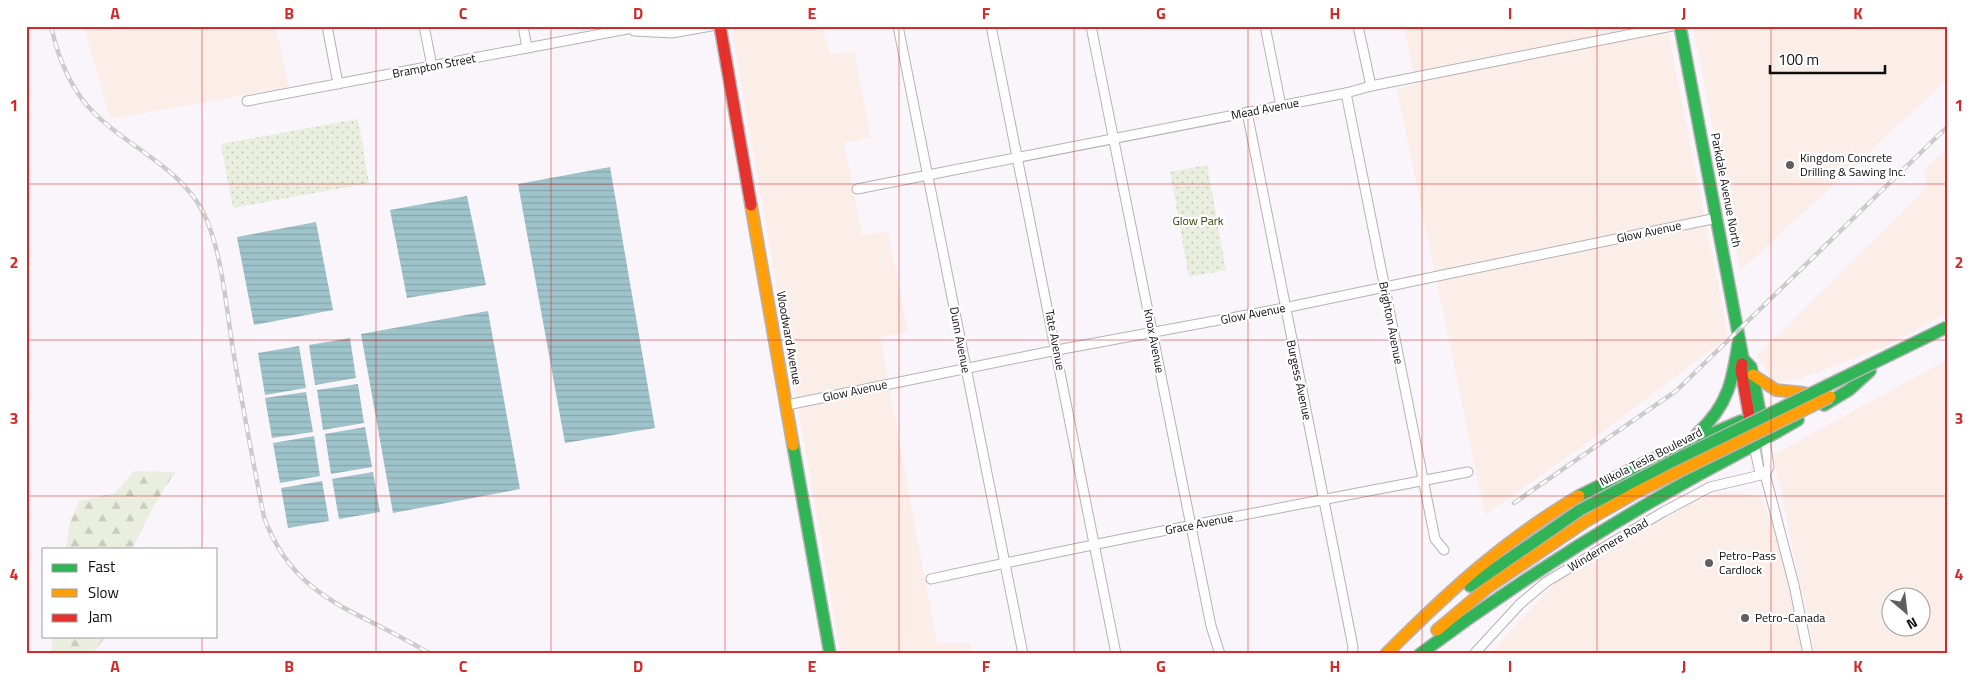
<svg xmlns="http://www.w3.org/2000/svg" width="1973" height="680" font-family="'Titillium Web',sans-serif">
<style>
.industrial{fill:#fbede7;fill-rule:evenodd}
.forest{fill:url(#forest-firs)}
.park{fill:url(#park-dots)}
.water{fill:url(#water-rules)}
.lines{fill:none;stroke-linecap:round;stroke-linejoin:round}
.street-casing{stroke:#b6b2b6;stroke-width:11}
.fast-casing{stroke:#b6b2b6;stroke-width:14}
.slow-casing{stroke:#b6b2b6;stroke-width:14}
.jam-casing{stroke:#b6b2b6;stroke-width:14}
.street{stroke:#fefefe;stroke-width:9}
.fast{stroke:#30b455;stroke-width:11}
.slow{stroke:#ff9f0a;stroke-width:11}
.jam{stroke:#e5322d;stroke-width:11}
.rail-casing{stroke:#cccbcc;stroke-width:4.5}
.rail{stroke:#fff;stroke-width:2.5;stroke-dasharray:8;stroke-linecap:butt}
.fast-bridge-casing{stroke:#b6b2b6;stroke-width:14;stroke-linecap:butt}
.slow-bridge-casing{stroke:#b6b2b6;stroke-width:14;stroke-linecap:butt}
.fast-bridge{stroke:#30b455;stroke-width:11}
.slow-bridge{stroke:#ff9f0a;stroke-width:11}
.grid{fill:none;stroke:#d62828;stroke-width:1;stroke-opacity:0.55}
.poi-dot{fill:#615e61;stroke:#fff;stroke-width:2}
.labels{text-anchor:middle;stroke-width:4.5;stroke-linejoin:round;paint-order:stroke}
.street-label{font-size:12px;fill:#0f0c0f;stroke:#fff}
.poi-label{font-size:12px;fill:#0f0c0f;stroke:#fff;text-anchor:start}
.park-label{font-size:12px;fill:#314301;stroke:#fff}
.neatline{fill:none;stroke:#d62828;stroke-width:2}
.grid-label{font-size:16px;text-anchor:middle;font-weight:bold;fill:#d62828}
</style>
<defs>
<pattern id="forest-firs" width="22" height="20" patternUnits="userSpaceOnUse" patternTransform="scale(1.25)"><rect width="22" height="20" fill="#eaeedf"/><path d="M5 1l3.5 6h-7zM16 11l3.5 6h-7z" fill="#c8cbbe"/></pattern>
<pattern id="park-dots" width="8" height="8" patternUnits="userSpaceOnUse" patternTransform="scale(1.25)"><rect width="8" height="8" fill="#eaeedf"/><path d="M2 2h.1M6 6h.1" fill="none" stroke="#c8cbbe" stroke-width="1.8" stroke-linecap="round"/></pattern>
<pattern id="water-rules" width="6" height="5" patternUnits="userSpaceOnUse" patternTransform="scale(1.25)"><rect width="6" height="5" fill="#9ec3ca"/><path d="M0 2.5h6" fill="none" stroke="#87a6ac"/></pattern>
</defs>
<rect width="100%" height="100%" fill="#faf5fa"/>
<g class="industrial">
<polygon points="84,26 276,26 289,87 110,119"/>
<polygon points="755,26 822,26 830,54 854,51 871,137 844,143 862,235 888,232 908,332 880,337 937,643 970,643 972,654 841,654 732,31"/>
<polygon points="1404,26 1667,26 1728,337 1605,430 1485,515 1397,90 1416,84"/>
<polygon points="1693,26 1947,26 1947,80 1740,271"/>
<polygon points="1947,148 1947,313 1889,345 1801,378 1775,384 1757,356 1928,186 1923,172"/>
<path d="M1947 360V654H1815L1773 455ZM1890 598H1920V628H1890Z"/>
<polygon points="1718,493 1753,494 1761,500 1766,509 1785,560 1803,654 1490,654 1555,583 1695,501"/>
</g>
<g class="forest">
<polygon points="134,471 175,472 153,507 132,549 66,549 70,522 79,501 115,493"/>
<polygon points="53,636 106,636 93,654 51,654"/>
</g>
<g class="park">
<polygon points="358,119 369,183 233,208 221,144"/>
<polygon points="1207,165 1226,270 1189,277 1170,172"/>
</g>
<g class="water">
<polygon points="610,167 655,428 565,443 518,184"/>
<polygon points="467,196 486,285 407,298 390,210"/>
<polygon points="316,222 333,310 254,325 237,237"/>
<polygon points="488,311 520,489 393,513 361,334"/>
<polygon points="350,338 356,378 315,385 309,345"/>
<polygon points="299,346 306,388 265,395 258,353"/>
<polygon points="358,384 364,423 323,430 317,390"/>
<polygon points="306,392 313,432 272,438 265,398"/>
<polygon points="365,427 372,467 331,474 325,434"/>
<polygon points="314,436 320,476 280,483 273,443"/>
<polygon points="373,472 380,512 339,519 332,479"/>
<polygon points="322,481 329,521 288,528 281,488"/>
</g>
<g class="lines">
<defs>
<g id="street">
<polyline points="327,26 338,84"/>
<polyline points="424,26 432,66"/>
<polyline points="523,26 527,48"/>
<polyline points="898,26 1023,654"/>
<polyline points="991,26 1116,654"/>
<polyline points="1091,26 1211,626 1220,654"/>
<polyline points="1265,26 1281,106"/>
<polyline points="1358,26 1371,86"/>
<polyline points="634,31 672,33 711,26"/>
<polyline points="1346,93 1435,539 1444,550"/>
<polyline points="247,101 643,26"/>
<polyline points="1247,112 1353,647 1352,654"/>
<polyline points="857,189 1346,93 1371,86 1672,26"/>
<polyline points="787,405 1057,350 1284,308 1717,218"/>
<polyline points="1765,439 1769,467 1765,474"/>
<polyline points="1754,445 1759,469 1765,474 1794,585 1808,654"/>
<path d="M931 579C1110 540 1289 506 1468 472"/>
<polyline points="1474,654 1520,604 1546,582 1663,512 1710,487 1765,474"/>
</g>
<g id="fast">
<polyline points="1680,26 1743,359 1742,364"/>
<polyline points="1743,359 1751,367 1763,427"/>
<polyline points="1824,405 1849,390 1870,371"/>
<path d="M1697 434C1729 405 1733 379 1739 338"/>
<polyline points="793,445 830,654"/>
<polyline points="1754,445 1798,420"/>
<polyline points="1579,496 1646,462 1741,421"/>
<polyline points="1470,586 1580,510"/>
<path d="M1420 654C1526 575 1637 506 1754 445"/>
</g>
<g id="slow">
<polyline points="751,205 793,445"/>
<polyline points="1753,375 1776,390 1804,393"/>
<polyline points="1437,630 1487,588 1586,521"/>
<path d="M1386 654C1448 592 1503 541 1579 496"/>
</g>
<g id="jam">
<polyline points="720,26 751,205"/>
<polyline points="1742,364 1741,370 1752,431"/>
</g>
</defs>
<use href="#street" class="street-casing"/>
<use href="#fast" class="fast-casing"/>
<use href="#slow" class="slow-casing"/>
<use href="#jam" class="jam-casing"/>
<use href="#street" class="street"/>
<use href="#fast" class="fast"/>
<use href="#slow" class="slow"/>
<use href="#jam" class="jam"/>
<defs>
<g id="rail">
<path d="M51 26C58 58 71 90 94 113 129 148 180 167 203 212 222 249 226 308 233 349 242 405 253 461 264 517 295 603 361 610 430 654"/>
<polyline points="1514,503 1676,391 1947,127"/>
</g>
</defs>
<use href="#rail" class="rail-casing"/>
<use href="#rail" class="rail"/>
<defs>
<polyline id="fast-bridge" points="1580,510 1671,462 1947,327"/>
<polyline id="slow-bridge" points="1586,521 1635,493 1830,397"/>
</defs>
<use href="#fast-bridge" class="fast-bridge-casing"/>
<use href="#slow-bridge" class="slow-bridge-casing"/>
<use href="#fast-bridge" class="fast-bridge"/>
<use href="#slow-bridge" class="slow-bridge"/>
</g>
<path class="grid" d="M202 26V549M376 26V654M551 26V654M725 26V654M899 26V654M1074 26V654M1248 26V654M1422 26V654M1597 26V654M1771 26V654M26 184H1947M26 340H1947M26 496H1947M202 636V654"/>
<g class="poi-dot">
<circle cx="1790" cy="165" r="5"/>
<circle cx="1709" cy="563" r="5"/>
<circle cx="1745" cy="618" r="5"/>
</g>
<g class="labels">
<g class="street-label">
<text transform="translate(434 66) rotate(-11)" y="4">Brampton Street</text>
<text transform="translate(1265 109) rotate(-11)" y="4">Mead Avenue</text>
<text transform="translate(1726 190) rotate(79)" y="4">Parkdale Avenue North</text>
<text transform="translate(1649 232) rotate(-12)" y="4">Glow Avenue</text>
<text transform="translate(1253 314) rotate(-11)" y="4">Glow Avenue</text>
<text transform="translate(1391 323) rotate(79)" y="4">Brighton Avenue</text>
<text transform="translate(789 338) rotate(80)" y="4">Woodward Avenue</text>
<text transform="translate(960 340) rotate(79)" y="4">Dunn Avenue</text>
<text transform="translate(1055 340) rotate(79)" y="4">Tate Avenue</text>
<text transform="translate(1154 341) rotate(79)" y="4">Knox Avenue</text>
<text transform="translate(1299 380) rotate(78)" y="4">Burgess Avenue</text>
<text transform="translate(855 391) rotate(-12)" y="4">Glow Avenue</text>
<text transform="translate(1651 457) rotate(-27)" y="4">Nikola Tesla Boulevard</text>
<text transform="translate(1199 524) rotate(-11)" y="4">Grace Avenue</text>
<text transform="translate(1608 545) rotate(-31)" y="4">Windermere Road</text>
</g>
<g class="poi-label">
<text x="1800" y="162">Kingdom Concrete<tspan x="1800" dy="14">Drilling &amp; Sawing Inc.</tspan></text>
<text x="1719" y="560">Petro-Pass<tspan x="1719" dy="14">Cardlock</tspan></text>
<text x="1755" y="622">Petro-Canada</text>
</g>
<g class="park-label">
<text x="1198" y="225">Glow Park</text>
</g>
</g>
<rect width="1973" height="680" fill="none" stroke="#ffffff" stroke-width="55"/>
<rect x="42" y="548" width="175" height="90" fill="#ffffff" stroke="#9f9e9f"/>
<rect x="52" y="564" width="25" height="8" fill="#30b455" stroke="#9f9e9f"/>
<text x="88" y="572" font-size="15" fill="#0f0c0f">Fast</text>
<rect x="52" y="589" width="25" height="8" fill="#ff9f0a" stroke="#9f9e9f"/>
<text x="88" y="598" font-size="15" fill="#0f0c0f">Slow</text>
<rect x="52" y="614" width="25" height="8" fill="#e5322d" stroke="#9f9e9f"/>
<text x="88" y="622" font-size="15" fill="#0f0c0f">Jam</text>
<g transform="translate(1906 612) rotate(152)"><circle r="24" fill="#ffffff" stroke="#9f9e9f"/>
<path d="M0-4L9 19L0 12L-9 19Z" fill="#615e61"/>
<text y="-8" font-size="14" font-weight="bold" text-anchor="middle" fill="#0f0c0f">N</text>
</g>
<path d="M1770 65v8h115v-8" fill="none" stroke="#0f0c0f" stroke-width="2.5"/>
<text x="1778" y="65" font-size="15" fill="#0f0c0f" stroke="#ffffff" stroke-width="4" paint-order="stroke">100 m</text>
<rect x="28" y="28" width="1918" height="624" class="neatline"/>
<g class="grid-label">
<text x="115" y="19">A</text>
<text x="289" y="19">B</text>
<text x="463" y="19">C</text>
<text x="638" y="19">D</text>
<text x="812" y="19">E</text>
<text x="986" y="19">F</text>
<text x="1161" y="19">G</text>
<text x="1335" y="19">H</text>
<text x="1510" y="19">I</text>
<text x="1684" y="19">J</text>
<text x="1858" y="19">K</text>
<text x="14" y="111">1</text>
<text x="1959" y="111">1</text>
<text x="14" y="268">2</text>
<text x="1959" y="268">2</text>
<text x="14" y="424">3</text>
<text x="1959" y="424">3</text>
<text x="14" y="580">4</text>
<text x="1959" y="580">4</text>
<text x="115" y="672">A</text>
<text x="289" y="672">B</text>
<text x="463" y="672">C</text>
<text x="638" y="672">D</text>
<text x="812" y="672">E</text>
<text x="986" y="672">F</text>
<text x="1161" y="672">G</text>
<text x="1335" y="672">H</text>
<text x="1510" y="672">I</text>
<text x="1684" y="672">J</text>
<text x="1858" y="672">K</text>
</g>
</svg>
